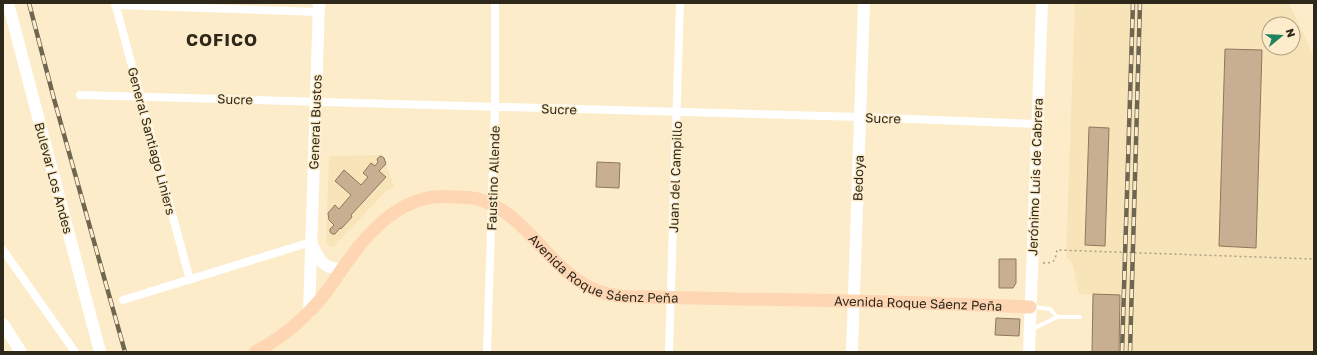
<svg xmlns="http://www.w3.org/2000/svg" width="1317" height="355" font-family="'Golos Text',sans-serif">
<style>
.built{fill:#f7e4b9;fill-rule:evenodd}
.building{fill:#c8af92;stroke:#8f775c}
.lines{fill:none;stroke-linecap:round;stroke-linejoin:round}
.path{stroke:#ab9f84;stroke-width:1.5;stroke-dasharray:2 3;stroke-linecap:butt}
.lane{stroke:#fff;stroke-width:4}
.street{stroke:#fff;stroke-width:8}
.secondary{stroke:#fff;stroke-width:12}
.primary{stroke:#fed6b3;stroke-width:13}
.rail-casing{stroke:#6f6652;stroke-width:4.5}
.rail{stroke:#fcecc9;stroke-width:3;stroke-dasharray:9;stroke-linecap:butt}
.labels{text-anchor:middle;stroke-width:3;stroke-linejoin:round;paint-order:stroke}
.street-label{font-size:13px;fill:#2e281b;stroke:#fcecc9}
.district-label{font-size:17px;font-weight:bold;letter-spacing:1px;fill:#2e281b;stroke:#fcecc9}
</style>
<rect width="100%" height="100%" fill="#fcecc9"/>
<g class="built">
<path d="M1075 3H1289L1314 57V352H1110L1112 295 1079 294 1072 261 1066 258ZM1269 24H1293V48H1269Z"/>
<polygon points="383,155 394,186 385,192 335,245 332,247 328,246 326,241 329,156"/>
</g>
<g class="building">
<polygon points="1225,49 1262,50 1256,248 1219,246"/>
<polygon points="1089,127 1109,128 1105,246 1085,245"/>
<polygon points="381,156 384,158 386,164 379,171 386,177 351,215 352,217 341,229 340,228 335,234 332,234 330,232 330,229 334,225 329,220 328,213 335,205 339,209 351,195 335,181 344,170 361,185 368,177 363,173 371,163 375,166 378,162 377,159 379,157"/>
<polygon points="597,162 620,163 619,188 596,187"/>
<polygon points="999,259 1016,259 1016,283 1013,288 999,288"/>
<polygon points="1093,294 1120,295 1119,352 1092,352"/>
<polygon points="996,318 1020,319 1019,336 995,335"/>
</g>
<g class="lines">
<path class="path" d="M1043 263C1055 263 1055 261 1057 250L1314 259"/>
<g class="lane">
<polyline points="1033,307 1050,309 1057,317"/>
<polyline points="1031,330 1057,317 1080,317"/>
</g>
<g class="street">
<polyline points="115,3 190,280"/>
<polyline points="115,5 318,12"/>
<polyline points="80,95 860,117 1038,124"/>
<polyline points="3,250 75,352"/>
<polyline points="123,300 311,242"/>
<polyline points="487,352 495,107 495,3"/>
<polyline points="669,352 680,3"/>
</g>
<g class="secondary">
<polyline points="8,3 100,352"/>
<path d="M311 243C319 259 322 269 342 269"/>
<polyline points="309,313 319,3"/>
<polyline points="3,324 21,352"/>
<polyline points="852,352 864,3"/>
<polyline points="1029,352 1042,3"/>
</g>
<path class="primary" id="s1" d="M255 352C280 339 301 322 320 300 330 288 338 274 348 261 366 235 392 207 424 199 434 196 445 196 455 197 464 197 472 197 481 200 529 215 552 276 601 292 616 297 633 297 649 297 678 298 707 298 737 299 835 300 932 303 1030 307"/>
<defs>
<g id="rail">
<polyline points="29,3 54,99 125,352"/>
<polyline points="1122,352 1133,3"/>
<polyline points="1130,352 1140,3"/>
</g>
</defs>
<use href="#rail" class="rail-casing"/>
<use href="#rail" class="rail"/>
</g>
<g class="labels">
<g class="street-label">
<text transform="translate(235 99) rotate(2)" y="5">Sucre</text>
<text transform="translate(559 109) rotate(2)" y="5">Sucre</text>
<text transform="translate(883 118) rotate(2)" y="5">Sucre</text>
<text transform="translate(315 122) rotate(-88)" y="5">General Bustos</text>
<text transform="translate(152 141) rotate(75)" y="5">General Santiago Liniers</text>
<text transform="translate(675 177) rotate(-88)" y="5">Juan del Campillo</text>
<text transform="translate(1035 177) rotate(-88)" y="5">Jerónimo Luis de Cabrera</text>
<text transform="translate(54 178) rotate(75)" y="5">Bulevar Los Andes</text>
<text transform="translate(493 178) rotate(-88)" y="5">Faustino Allende</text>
<text transform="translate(858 178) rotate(-88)" y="5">Bedoya</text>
<text dy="5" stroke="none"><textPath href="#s1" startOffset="436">Avenida Roque Sáenz Peña</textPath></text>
<text dy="5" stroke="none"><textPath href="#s1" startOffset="760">Avenida Roque Sáenz Peña</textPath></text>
</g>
<g class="district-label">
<text x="222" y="46">COFICO</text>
</g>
</g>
<rect width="1317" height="355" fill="none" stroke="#2e281b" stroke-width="8"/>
<g transform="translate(1281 36) rotate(72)"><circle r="19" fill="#fcecc9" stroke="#aa9e83"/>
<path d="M0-3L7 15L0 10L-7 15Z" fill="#1e835e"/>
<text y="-6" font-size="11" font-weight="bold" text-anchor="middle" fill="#2e281b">N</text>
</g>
</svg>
